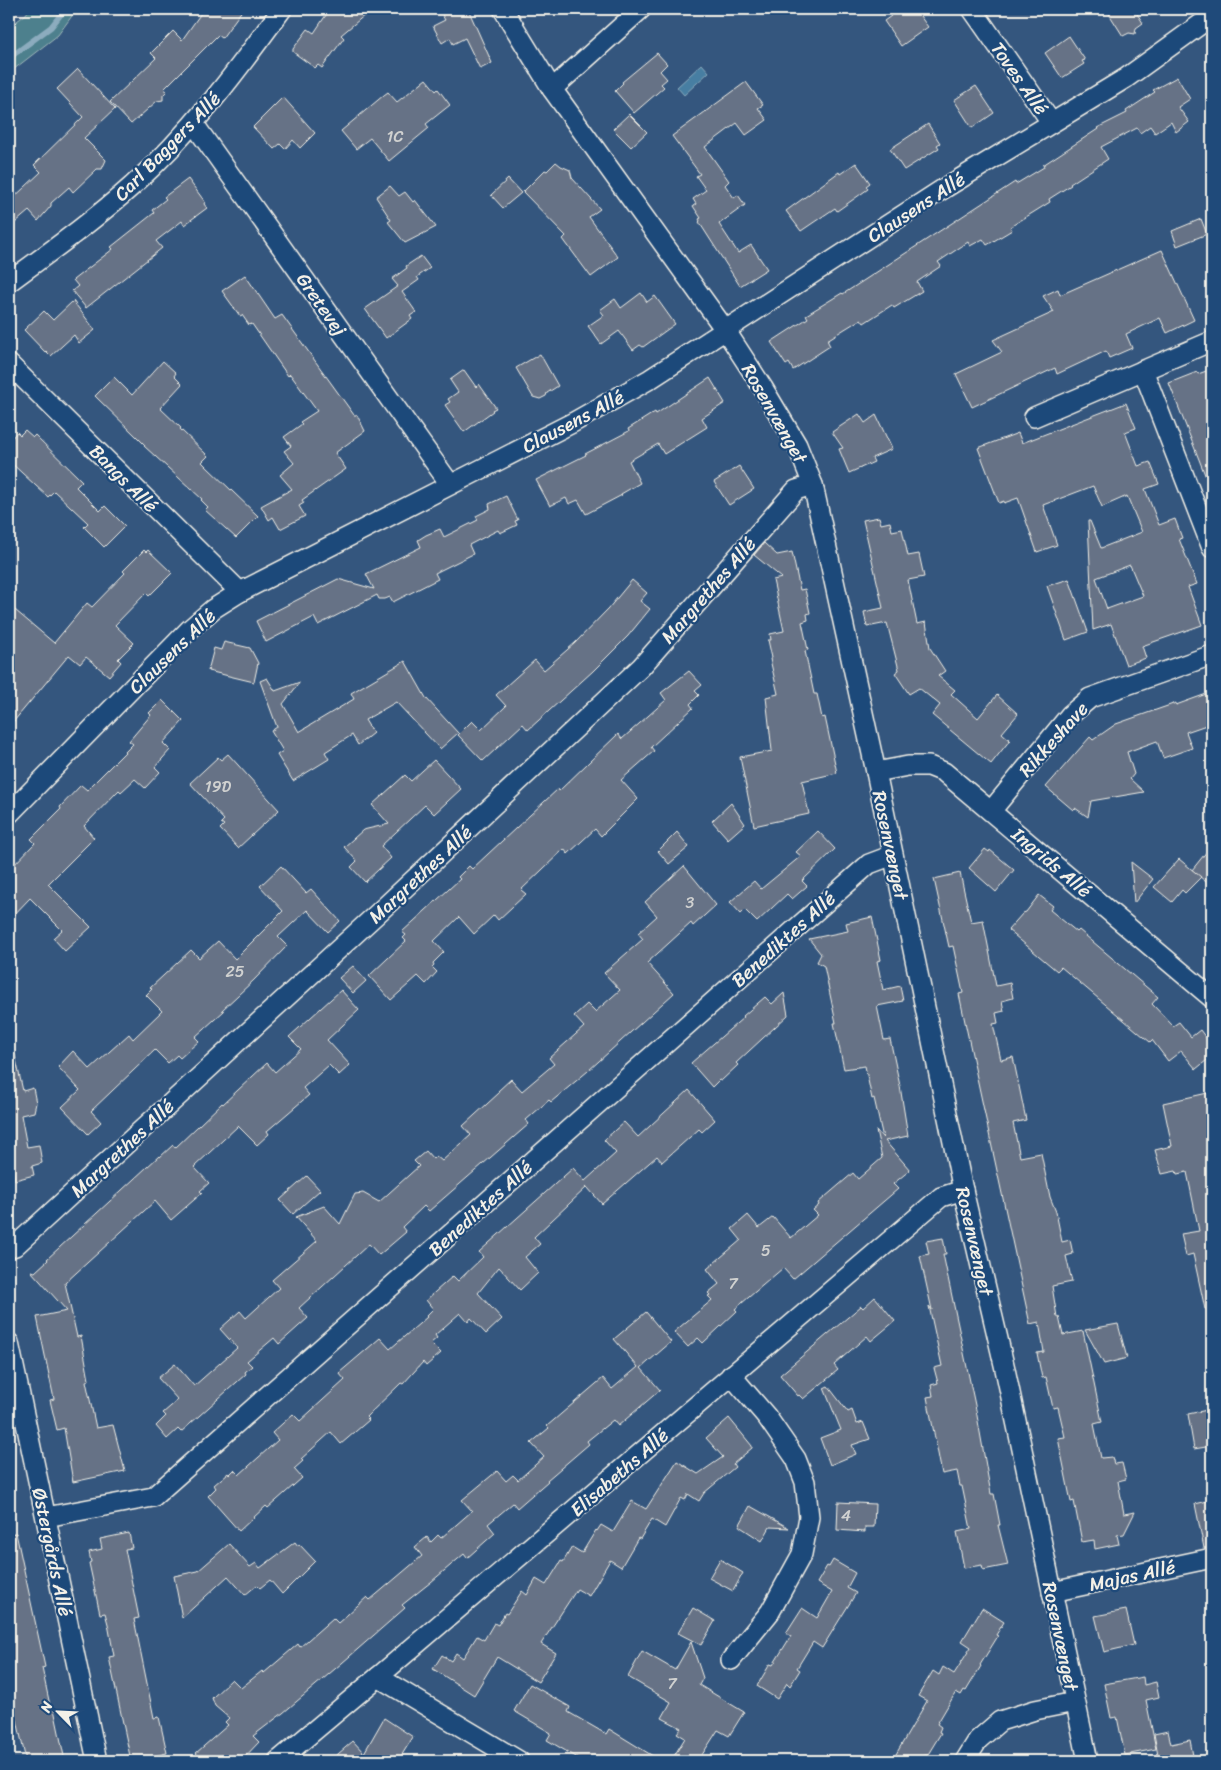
<svg xmlns="http://www.w3.org/2000/svg" width="1221" height="1770" font-family="Sriracha,sans-serif">
<style>
.green{fill:#4e808d;stroke:#a1b8ba}
.water{fill:#477ea2;stroke:#8cacbe}
.lines{fill:none;stroke-linecap:round;stroke-linejoin:round}
.stream{stroke:#8cacbe;stroke-width:5.5}
.building{fill:#667286;stroke:#f4f1e8;fill-rule:evenodd}
.minor-casing{stroke:#f4f1e8;stroke-width:22}
.minor{stroke:#1f4a7a;stroke-width:19}
.labels{text-anchor:middle;stroke-width:4.5;stroke-linejoin:round;paint-order:stroke}
.number-label{font-size:16px;fill:#d0d1d0}
.street-label{font-size:19px;fill:#f4f1e8;stroke:#1f4a7a}
</style>
<rect width="100%" height="100%" fill="#34567e"/>
<filter id="ink" filterUnits="userSpaceOnUse"><feTurbulence type="fractalNoise" baseFrequency=".02" numOctaves="2"/><feDisplacementMap in="SourceGraphic" scale="10" xChannelSelector="R" yChannelSelector="G"/><feConvolveMatrix kernelMatrix="1 2 1 2 8 2 1 2 1" color-interpolation-filters="sRGB"/></filter>
<g filter="url(#ink)">
<polygon class="green" points="30,9 77,9 58,35 9,73 9,27 25,15"/>
<polygon class="water" points="702,64 709,72 684,95 677,87"/>
<g class="lines">
<polyline class="stream" points="9,58 51,27 65,9"/>
</g>
<g class="building">
<polygon points="204,9 243,9 222,38 218,35 164,89 167,91 163,95 163,100 157,101 131,124 110,102 156,58 151,53 173,31 182,40"/>
<polygon points="330,9 372,9 341,35 344,38 322,68 318,65 315,68 293,52 293,49 308,29 314,33"/>
<polygon points="455,9 468,9 492,63 480,69 465,38 453,44 450,38 442,43 433,26 445,20 442,15"/>
<polygon points="886,9 915,9 928,27 901,46 884,21 891,16"/>
<polygon points="1106,9 1134,9 1143,23 1136,28 1135,34 1129,33 1123,36"/>
<polygon points="1069,36 1085,60 1082,61 1084,64 1062,78 1045,53"/>
<polygon points="657,53 667,64 660,71 667,79 661,84 664,87 634,113 615,91 623,83 622,82"/>
<polygon points="78,69 115,109 84,138 106,160 102,169 97,169 73,192 69,187 51,203 51,206 38,221 29,211 9,228 9,202 41,172 34,165 83,117 57,89"/>
<polygon points="1177,77 1190,99 1178,107 1189,122 1176,132 1171,122 1155,133 1150,126 1140,133 1137,128 1101,147 1108,159 1070,184 1071,185 1049,199 1050,202 1010,227 1012,230 987,245 983,239 970,246 968,242 938,262 941,266 917,282 922,291 894,308 892,305 864,323 861,319 827,340 830,346 793,370 789,363 786,365 771,342 808,318 806,315 842,293 843,294 1015,182 1016,184 1044,167 1043,165 1098,129 1097,128 1127,113 1126,111 1155,92 1153,90"/>
<polygon points="426,79 436,91 438,89 450,105 426,124 429,128 389,161 370,138 356,149 341,131 384,95 388,92 397,102"/>
<polygon points="746,82 763,105 758,108 767,120 746,135 737,123 705,147 729,181 725,185 734,198 738,195 745,205 719,224 738,253 751,245 767,269 740,286 699,222 700,221 699,219 701,218 693,206 696,204 693,199 706,190 696,176 700,174 672,136"/>
<polygon points="976,86 994,113 972,128 954,100"/>
<polygon points="283,97 315,133 300,148 293,140 285,149 280,144 274,149 253,127"/>
<polygon points="629,114 647,132 631,147 613,129"/>
<polygon points="928,124 940,143 937,145 939,148 904,170 890,149"/>
<polygon points="556,162 561,166 570,170 572,178 600,209 589,217 618,257 591,277 563,239 566,236 523,192 545,170 547,171"/>
<polygon points="856,163 870,183 866,186 868,189 837,211 835,208 801,231 786,211 839,172 840,174"/>
<polygon points="188,179 205,202 204,204 207,208 184,225 182,221 156,241 162,248 86,308 72,291 78,286 73,280 113,249 111,247 154,213 152,210 166,199 164,197"/>
<polygon points="508,179 521,193 503,208 491,195"/>
<polygon points="390,186 399,196 405,192 413,202 415,200 436,227 405,243 388,222 391,220 376,197"/>
<polygon points="1201,219 1207,234 1177,246 1172,231"/>
<polygon points="1162,250 1194,320 1167,333 1160,318 1126,334 1132,348 1109,358 1106,351 1057,374 1055,368 972,407 956,374 1002,352 993,340 1054,312 1043,296 1058,289 1060,295"/>
<polygon points="421,256 430,268 417,277 419,280 402,292 416,312 410,316 412,319 386,338 365,309 398,286 392,279 407,268 406,266"/>
<polygon points="245,275 275,319 282,315 354,415 357,415 365,431 335,453 346,469 302,500 304,503 299,506 305,516 280,529 273,517 269,520 261,506 292,489 280,475 294,463 284,451 291,446 284,437 302,424 300,422 317,411 290,374 288,376 252,324 249,325 242,315 240,316 222,291"/>
<polygon points="641,293 647,302 655,296 675,324 643,347 640,345 633,350 619,331 601,344 588,326 604,315 600,310 615,299 621,308"/>
<polygon points="73,301 95,330 79,343 74,335 51,356 46,351 45,352 24,330 44,311 53,320"/>
<polygon points="540,354 558,386 547,393 546,396 540,399 533,397 516,368"/>
<polygon points="163,361 176,373 174,376 182,384 160,408 181,428 180,429 208,456 202,462 206,466 258,516 236,538 205,510 208,507 201,500 202,499 144,446 145,445 136,436 95,396 114,377 132,395"/>
<polygon points="1212,369 1212,490 1211,490 1169,383 1197,372 1198,374"/>
<polygon points="464,370 476,387 479,384 496,408 492,410 493,411 464,432 445,405 450,402 448,399 458,392 450,380"/>
<polygon points="710,378 725,403 702,418 707,427 664,454 658,444 629,461 640,483 621,494 622,495 586,514 578,500 569,504 566,498 550,506 536,480 586,455 585,454 629,431 628,429 655,412 656,414"/>
<path d="M1126 403 1136 428 1125 432 1138 466 1150 462 1159 484 1145 489 1159 525 1175 519 1182 538 1179 539 1197 584 1188 587 1202 625 1142 646 1146 658 1126 665 1111 624 1093 630 1088 521H1090L1101 548 1142 532 1127 496 1102 507 1093 486 1043 505 1057 545 1037 552 1018 498 1004 503V501L999 503 978 448 1018 433 1022 443ZM1130 565 1143 596 1107 609 1096 578Z"/>
<polygon points="859,414 865,423 876,415 892,449 872,458 874,462 849,473 839,449 843,448 832,432"/>
<polygon points="25,430 33,437 35,435 82,481 76,487 100,511 105,506 125,526 104,547 84,527 88,523 54,491 48,497 9,461 9,441 17,432 20,435"/>
<polygon points="739,466 754,489 729,505 714,482"/>
<polygon points="506,496 518,520 515,521 517,525 500,533 498,530 469,545 473,554 435,573 438,579 393,602 390,597 385,599 379,599 377,595 318,625 314,617 266,642 256,621 338,579 374,589 366,574 421,547 418,540 426,535 440,529 444,537 478,520 476,516 490,509 489,504"/>
<polygon points="879,517 881,524 890,522 892,531 902,529 908,556 919,554 924,577 908,580 917,624 926,622 930,648 945,671 938,676 955,690 951,694 978,718 997,695 1018,714 1002,733 1010,740 991,764 932,715 940,705 919,688 909,694 895,673 899,670 887,623 867,627 864,612 883,608 863,520"/>
<polygon points="764,543 777,555 792,552 800,590 805,589 810,613 807,614 808,620 802,622 808,650 805,651 814,694 817,694 822,718 825,717 837,773 802,781 809,814 754,826 740,757 772,751 766,697 778,694 770,659 772,658 768,640 771,640 770,634 784,631 773,580 782,578 754,555"/>
<polygon points="144,550 146,552 148,550 172,573 149,596 146,593 115,625 134,643 118,659 121,662 109,676 86,657 80,664 69,655 9,727 9,605 54,643 87,603 92,607 125,573 123,571"/>
<polygon points="1069,579 1088,632 1066,640 1047,586"/>
<polygon points="632,580 647,593 640,601 650,609 628,636 593,671 528,730 523,724 483,761 458,735 472,721 481,730 506,706 496,695 535,660 544,670 575,643 608,609"/>
<polygon points="224,642 250,648 258,663 254,682 208,671 214,648 221,650"/>
<polygon points="405,661 426,698 458,733 440,749 396,702 365,720 373,733 358,745 352,735 325,752 329,759 293,781 277,755 283,751 271,731 277,727 260,681 267,678 275,691 300,682 283,704 299,732 354,699 351,693"/>
<polygon points="689,671 702,685 695,691 699,695 690,704 693,708 651,747 654,751 621,780 638,799 601,836 595,829 568,854 564,849 521,890 526,894 498,920 494,915 474,934 459,917 434,941 444,952 433,963 434,965 432,967 437,972 426,984 418,976 391,1000 369,976 406,941 403,938 406,935 402,932 460,879 458,877 469,866 472,869 488,854 558,789 559,791 618,734 622,739 666,700 661,693"/>
<polygon points="1212,692 1212,723 1186,732 1192,748 1163,758 1157,741 1127,752 1134,774 1130,779 1144,792 1091,801 1088,817 1075,808 1073,810 1046,787 1090,737 1093,740 1116,724 1176,703 1176,705"/>
<polygon points="162,700 183,721 163,743 170,750 155,767 160,772 145,788 135,779 121,792 119,790 84,826 94,838 48,884 91,927 65,951 53,938 62,930 30,898 9,920 9,870 35,843 31,839 61,809 60,807 81,785 87,790 133,744 129,741 151,715 149,713"/>
<polygon points="228,754 279,810 238,848 220,829 224,825 221,823 224,820 190,783 218,757 221,760"/>
<polygon points="434,760 461,789 434,814 425,805 381,846 391,858 365,882 351,867 357,861 344,847 363,830 389,824 372,805 405,775 411,781"/>
<polygon points="731,803 745,824 728,839 712,821"/>
<polygon points="818,831 835,849 802,881 807,886 792,899 787,894 757,922 745,910 741,914 730,902 754,881 761,889 801,856 796,852"/>
<polygon points="677,832 689,847 669,864 658,851"/>
<polygon points="1212,845 1212,887 1192,870"/>
<polygon points="985,849 989,852 990,850 1014,870 996,892 969,868"/>
<polygon points="1179,859 1201,877 1185,893 1182,890 1172,902 1154,887"/>
<polygon points="1131,862 1153,879 1134,903"/>
<polygon points="281,866 306,893 311,889 340,921 328,932 307,910 278,937 287,946 254,980 222,1010 224,1011 195,1037 199,1041 180,1058 177,1055 168,1063 155,1050 91,1111 101,1122 88,1134 62,1107 80,1090 58,1067 73,1051 90,1069 129,1034 133,1039 162,1011 146,995 152,989 150,988 191,950 199,958 218,941 235,959 283,911 260,886"/>
<polygon points="684,866 716,905 693,926 691,923 647,963 674,993 588,1071 551,1102 549,1100 526,1120 529,1124 429,1211 424,1206 402,1227 406,1232 379,1255 369,1244 299,1308 308,1318 279,1344 274,1338 247,1361 252,1366 245,1372 246,1374 181,1432 178,1429 167,1439 156,1426 166,1416 163,1413 178,1400 158,1378 175,1364 194,1386 237,1348 220,1329 240,1311 246,1318 279,1288 272,1280 317,1241 296,1217 324,1206 340,1224 355,1194 363,1193 379,1202 419,1166 414,1161 426,1151 433,1159 436,1156 442,1161 471,1135 463,1126 499,1093 498,1091 511,1079 522,1091 554,1064 549,1058 584,1027 574,1016 587,1004 595,1012 620,990 604,973 643,939 638,933 657,916 645,902"/>
<polygon points="960,873 971,922 983,920 996,986 1010,983 1013,998 1002,1001 1004,1011 996,1013 998,1023 993,1024 1001,1060 1013,1057 1026,1120 1013,1123 1020,1157 1041,1153 1050,1197 1056,1212 1062,1242 1070,1240 1073,1254 1066,1256 1072,1282 1052,1286 1057,1317 1059,1317 1063,1335 1083,1331 1102,1422 1094,1424 1101,1458 1112,1457 1114,1464 1122,1463 1126,1479 1118,1481 1124,1514 1135,1512 1124,1534 1117,1535 1119,1544 1095,1549 1094,1540 1082,1542 1074,1501 1071,1502 1058,1438 1065,1437 1058,1407 1053,1408 1046,1377 1042,1378 1037,1353 1044,1352 1039,1322 1030,1324 959,994 963,993 953,946 949,947 934,879"/>
<polygon points="1039,895 1053,906 1050,910 1077,932 1079,930 1158,997 1152,1004 1173,1026 1179,1022 1191,1037 1200,1030 1212,1046 1212,1056 1196,1069 1181,1051 1168,1061 1152,1040 1150,1042 1061,967 1057,971 1008,930 1023,913 1026,912"/>
<polygon points="872,917 881,960 877,961 883,990 900,986 903,1001 877,1006 884,1040 890,1039 900,1086 908,1136 885,1141 910,1170 893,1184 898,1189 793,1279 783,1268 735,1309 737,1311 703,1343 698,1338 688,1347 674,1332 712,1300 708,1296 710,1295 708,1293 719,1284 707,1269 741,1240 732,1229 748,1215 759,1228 773,1217 791,1238 818,1215 813,1210 819,1205 818,1203 853,1173 858,1179 882,1158 876,1130 883,1138 874,1098 872,1099 865,1066 844,1069 834,1023 836,1023 824,966 817,962 821,954 809,939 848,931 846,923"/>
<polygon points="353,966 366,981 353,993 339,978"/>
<polygon points="341,990 359,1010 327,1040 350,1065 339,1075 329,1065 303,1088 309,1095 267,1131 269,1134 257,1145 238,1126 194,1167 209,1183 200,1191 202,1193 171,1220 155,1201 65,1283 77,1337 81,1336 89,1380 86,1381 96,1428 113,1425 125,1471 73,1482 64,1428 57,1430 50,1400 54,1399 37,1317 67,1311 31,1271 35,1272 48,1260 47,1259 159,1156 160,1157 173,1145 175,1148 222,1103 223,1104 267,1063 275,1072 301,1049 289,1037"/>
<polygon points="784,993 788,1015 736,1063 738,1065 721,1081 719,1080 712,1087 691,1063 744,1017 743,1016 765,997 772,1004"/>
<polygon points="15,1055 23,1091 33,1088 36,1103 34,1112 21,1115 27,1147 39,1145 42,1163 32,1166 34,1175 15,1180 13,1169 9,1170 9,1056"/>
<polygon points="689,1090 715,1120 702,1132 699,1129 662,1162 657,1156 602,1204 587,1187 534,1237 540,1244 525,1257 538,1273 520,1290 499,1267 478,1293 502,1319 486,1334 471,1318 468,1322 460,1313 435,1335 437,1338 431,1343 441,1353 426,1366 423,1362 403,1384 401,1383 366,1417 369,1420 341,1444 331,1432 301,1459 303,1461 294,1469 302,1478 268,1508 266,1506 239,1531 208,1496 216,1488 214,1485 228,1473 229,1475 234,1470 239,1475 278,1440 272,1433 293,1414 300,1421 345,1380 339,1373 380,1338 390,1349 427,1317 426,1316 433,1309 426,1300 453,1276 458,1281 483,1257 479,1252 573,1168 585,1181 616,1153 604,1140 624,1122 638,1137"/>
<polygon points="1212,1092 1212,1309 1205,1309 1193,1254 1186,1256 1181,1234 1199,1231 1187,1172 1177,1174 1176,1171 1162,1174 1155,1150 1172,1146 1163,1103"/>
<polygon points="307,1176 320,1190 293,1214 280,1200"/>
<polygon points="943,1238 946,1254 943,1254 976,1410 991,1494 994,1494 1000,1525 998,1525 1008,1565 983,1570 982,1565 964,1568 957,1532 971,1529 962,1486 960,1486 957,1471 942,1474 927,1397 933,1396 931,1385 938,1383 934,1368 942,1366 929,1306 932,1310 920,1256 929,1254 926,1241"/>
<polygon points="875,1297 895,1321 871,1341 867,1336 834,1365 838,1370 803,1399 799,1395 798,1396 780,1375 861,1306 863,1308"/>
<polygon points="646,1312 671,1342 641,1368 660,1390 618,1426 613,1420 587,1441 589,1444 547,1480 548,1481 517,1508 513,1503 488,1524 495,1533 467,1558 464,1554 431,1582 402,1605 405,1608 342,1663 283,1713 253,1736 259,1742 242,1760 237,1755 230,1761 203,1761 196,1753 228,1725 225,1722 229,1718 215,1706 212,1698 232,1679 241,1688 262,1671 264,1673 298,1644 300,1647 333,1618 338,1623 367,1597 370,1600 422,1556 415,1547 427,1537 431,1542 438,1535 441,1538 472,1511 462,1500 497,1471 506,1481 513,1475 518,1480 544,1457 531,1443 549,1428 547,1426 603,1378 612,1389 638,1367 614,1339"/>
<polygon points="1118,1324 1127,1358 1104,1364 1085,1330"/>
<polygon points="828,1386 848,1412 852,1410 857,1424 863,1422 870,1439 852,1445 856,1454 830,1465 820,1438 841,1430 824,1388"/>
<polygon points="1212,1409 1212,1446 1194,1449 1188,1414"/>
<polygon points="729,1418 752,1446 752,1448 733,1464 735,1467 704,1493 699,1501 688,1494 685,1500 681,1498 665,1527 652,1519 640,1539 638,1538 621,1567 610,1560 589,1596 577,1589 541,1644 556,1653 538,1682 497,1657 474,1695 433,1669 442,1655 451,1661 456,1653 463,1658 477,1636 484,1640 494,1623 498,1625 505,1613 507,1614 522,1591 527,1595 536,1579 546,1585 561,1561 563,1562 572,1547 582,1553 596,1530 597,1531 601,1525 613,1532 632,1501 646,1509 677,1461 698,1474 723,1457 706,1438"/>
<polygon points="1212,1500 1212,1547 1204,1548 1195,1504"/>
<polygon points="838,1502 875,1504 874,1527 865,1527 865,1532 837,1530"/>
<polygon points="750,1506 789,1528 770,1527 762,1541 739,1526"/>
<polygon points="16,1533 45,1667 42,1668 51,1710 54,1709 65,1761 26,1761 17,1720 9,1721 9,1534"/>
<polygon points="129,1533 132,1548 125,1549 139,1618 134,1619 154,1718 159,1717 167,1753 150,1757 151,1761 131,1761 109,1657 114,1656 108,1624 105,1613 100,1614 89,1563 91,1562 89,1552 102,1549 100,1539"/>
<polygon points="295,1542 298,1546 299,1544 315,1561 282,1594 270,1580 260,1588 257,1585 245,1595 228,1576 182,1618 174,1576 198,1571 229,1544 250,1567 256,1563 260,1568"/>
<polygon points="720,1559 743,1573 733,1591 709,1578"/>
<polygon points="833,1560 855,1573 847,1588 856,1593 822,1648 813,1642 797,1668 800,1670 790,1686 787,1683 777,1699 757,1686 770,1664 773,1665 791,1636 786,1633 802,1608 817,1618 832,1592 817,1583 827,1566 829,1567"/>
<polygon points="693,1608 715,1621 701,1645 678,1633"/>
<polygon points="982,1608 1004,1622 996,1635 998,1636 980,1665 981,1666 966,1691 964,1690 961,1695 956,1692 937,1724 941,1727 939,1732 941,1733 927,1756 925,1755 921,1761 892,1761 927,1701 918,1696 933,1671 939,1675 943,1667 954,1674 971,1647 962,1641"/>
<polygon points="1126,1610 1134,1645 1104,1652 1095,1616"/>
<polygon points="691,1642 703,1678 699,1685 744,1712 729,1736 718,1730 698,1761 671,1761 685,1738 677,1733 681,1728 662,1718 671,1702 628,1677 642,1651 675,1670"/>
<polygon points="1143,1677 1144,1685 1156,1682 1159,1697 1146,1700 1156,1749 1125,1755 1117,1717 1111,1718 1104,1684"/>
<polygon points="530,1684 570,1707 568,1712 606,1734 609,1729 661,1761 583,1761 547,1740 551,1733 514,1711"/>
<polygon points="384,1718 413,1737 398,1761 330,1761 353,1741 364,1753"/>
<polygon points="1168,1731 1171,1744 1190,1740 1194,1761 1159,1761 1154,1734"/>
</g>
<g class="lines">
<defs>
<g id="minor">
<polyline points="503,9 552,89 726,331 763,388 797,445 813,485 876,772 963,1190 1005,1369 1088,1761"/>
<polyline points="972,9 1051,122"/>
<polyline points="552,89 641,9"/>
<polyline points="194,124 450,484"/>
<path d="M9 282C51 251 93 221 132 186 190 134 237 71 282 9"/>
<polyline points="9,364 240,592"/>
<polyline points="1143,370 1212,548"/>
<polyline points="1034,417 1212,341"/>
<polyline points="876,772 908,766 929,766 944,772 1212,998"/>
<polyline points="991,811 1070,715 1090,698 1212,655"/>
<polyline points="9,814 190,629 213,609 240,592 574,422 650,379 943,189 1126,78 1212,16"/>
<polyline points="9,1248 15,1246 378,913 641,667 796,490 813,485"/>
<polyline points="9,1343 97,1761"/>
<polyline points="46,1517 153,1497 869,864 893,855"/>
<polyline points="1052,1592 1212,1558"/>
<polyline points="731,1660 770,1612 802,1554 809,1517 805,1482 796,1459 767,1417 731,1375"/>
<polyline points="378,1677 519,1761"/>
<polyline points="278,1761 378,1677 941,1197 963,1190"/>
<polyline points="965,1761 978,1740 1000,1721 1035,1710 1075,1702"/>
</g>
</defs>
<use href="#minor" class="minor-casing"/>
<use href="#minor" class="minor"/>
</g>
</g>
<g class="labels">
<g class="number-label">
<text x="395" y="142">1C</text>
<text x="218" y="792">19D</text>
<text x="690" y="908">3</text>
<text x="235" y="977">25</text>
<text x="766" y="1256">5</text>
<text x="733" y="1289">7</text>
<text x="846" y="1521">4</text>
<text x="672" y="1689">7</text>
</g>
<g class="street-label">
<text transform="translate(1020 78) rotate(55)" y="7">Toves Allé</text>
<text transform="translate(167 146) rotate(-46)" y="7">Carl Baggers Allé</text>
<text transform="translate(916 207) rotate(-33)" y="7">Clausens Allé</text>
<text transform="translate(322 304) rotate(55)" y="7">Gretevej</text>
<text transform="translate(775 413) rotate(60)" y="7">Rosenvænget</text>
<text transform="translate(573 421) rotate(-28)" y="7">Clausens Allé</text>
<text transform="translate(124 478) rotate(45)" y="7">Bangs Allé</text>
<text transform="translate(708 590) rotate(-49)" y="7">Margrethes Allé</text>
<text transform="translate(172 651) rotate(-44)" y="7">Clausens Allé</text>
<text transform="translate(1053 739) rotate(-48)" y="7">Rikkeshave</text>
<text transform="translate(891 845) rotate(78)" y="7">Rosenvænget</text>
<text transform="translate(1052 862) rotate(40)" y="7">Ingrids Allé</text>
<text transform="translate(420 874) rotate(-43)" y="7">Margrethes Allé</text>
<text transform="translate(783 939) rotate(-42)" y="7">Benediktes Allé</text>
<text transform="translate(122 1148) rotate(-43)" y="7">Margrethes Allé</text>
<text transform="translate(480 1208) rotate(-42)" y="7">Benediktes Allé</text>
<text transform="translate(975 1241) rotate(77)" y="7">Rosenvænget</text>
<text transform="translate(619 1472) rotate(-41)" y="7">Elisabeths Allé</text>
<text transform="translate(53 1552) rotate(78)" y="7">Østergårds Allé</text>
<text transform="translate(1132 1575) rotate(-12)" y="7">Majas Allé</text>
<text transform="translate(1061 1636) rotate(78)" y="7">Rosenvænget</text>
</g>
</g>
<rect width="1221" height="1770" fill="none" stroke="#1f4a7a" stroke-width="30"/>
<rect x="15" y="15" width="1191" height="1740" fill="none" stroke="#f4f1e8" stroke-width="2" filter="url(#ink)"/>
<g transform="translate(58 1712) rotate(294)" stroke="#1f4a7a" stroke-width="4" paint-order="stroke">
<path d="M0-4L9 19L0 12L-9 19Z" fill="#f4f1e8"/>
<text y="-8" font-size="14" font-weight="bold" text-anchor="middle" fill="#f4f1e8">N</text>
</g>
</svg>
